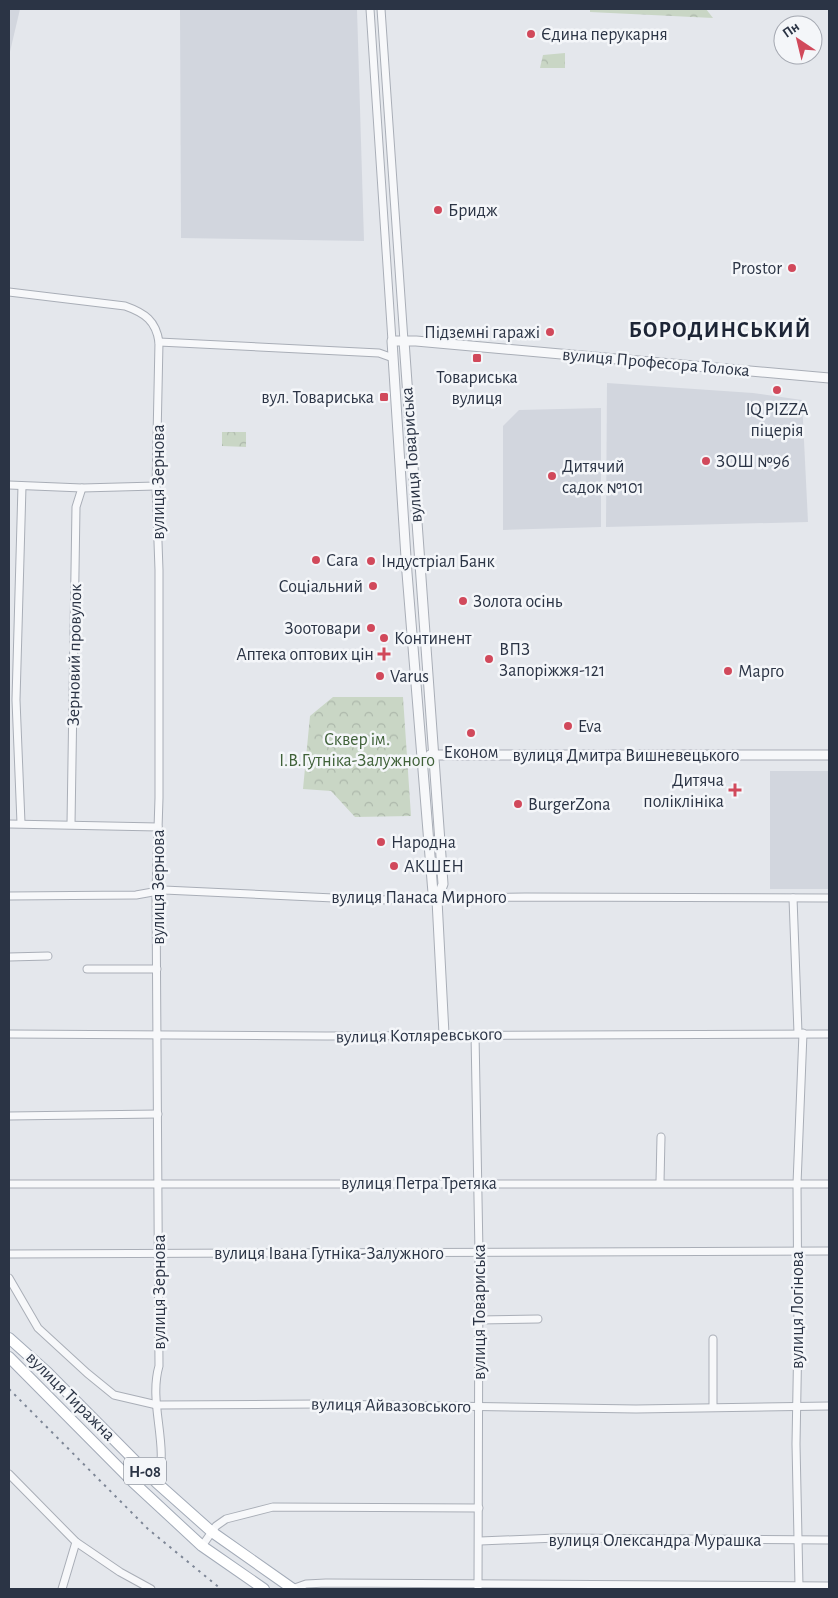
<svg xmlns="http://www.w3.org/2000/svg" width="838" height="1598" font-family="'Alegreya Sans',sans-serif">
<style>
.built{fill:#d2d6de}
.forest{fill:url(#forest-crowns)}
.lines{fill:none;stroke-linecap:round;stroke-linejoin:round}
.minor-casing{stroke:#a9aeb7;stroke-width:9}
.tertiary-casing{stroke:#a9aeb7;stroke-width:11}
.primary-casing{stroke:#a3abb8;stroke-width:12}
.minor{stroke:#f7f8fa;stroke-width:7}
.tertiary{stroke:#f7f8fa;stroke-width:9}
.primary{stroke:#fff;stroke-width:10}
.rail{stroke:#7d8696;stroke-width:2;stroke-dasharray:2.5 5;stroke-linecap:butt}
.poi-dot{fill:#d1495b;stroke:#f4f6f9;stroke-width:2}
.labels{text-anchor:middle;stroke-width:5;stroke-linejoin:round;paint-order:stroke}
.shield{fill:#f4f6f9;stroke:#676e7b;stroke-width:1}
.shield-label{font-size:16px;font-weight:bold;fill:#2b3445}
.poi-label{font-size:18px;fill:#2b3445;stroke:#f4f6f9;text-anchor:start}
.street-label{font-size:18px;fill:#2b3445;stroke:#f4f6f9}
.park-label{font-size:18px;fill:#3f6138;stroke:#f4f6f9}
.district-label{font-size:22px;font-weight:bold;letter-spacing:1px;fill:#1d2536;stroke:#f4f6f9}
</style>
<defs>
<pattern id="forest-crowns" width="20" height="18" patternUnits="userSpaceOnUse" patternTransform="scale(1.25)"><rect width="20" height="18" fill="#c9d6c5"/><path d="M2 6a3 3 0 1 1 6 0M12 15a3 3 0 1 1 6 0" fill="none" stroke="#adb8ab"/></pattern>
</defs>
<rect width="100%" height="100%" fill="#e4e7ec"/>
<g class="built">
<polygon points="9,9 20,9 9,56"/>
<polygon points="180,9 357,9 364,241 181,238"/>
<polygon points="607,383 753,393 802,400 808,522 606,527"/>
<polygon points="601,408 601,527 503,530 503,426 519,410"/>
<rect x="770" y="771" width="59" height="118"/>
</g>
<g class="forest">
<polygon points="590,9 706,9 713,18 590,12"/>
<polygon points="565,53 565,68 540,68 543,55"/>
<polygon points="222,432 246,432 246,447 222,446"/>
<polygon points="333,697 403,697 411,816 355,817 331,791 303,789 310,716"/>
</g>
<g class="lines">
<defs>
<g id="minor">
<polyline points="370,9 392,341"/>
<polyline points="381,9 404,341"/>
<path d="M9 292 125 306C145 313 156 321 159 342L156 486 159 570V798L156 891 159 1366C148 1404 170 1446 157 1483"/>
<polyline points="159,342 379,353 393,358"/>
<polyline points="9,485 82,488 156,486"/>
<polyline points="21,823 16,700 22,486"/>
<polyline points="9,824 158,827"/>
<polyline points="71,824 76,507 82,488"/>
<polyline points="9,896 136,895 164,890 376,900 525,897 829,898"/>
<polyline points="793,898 798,1033"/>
<polyline points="9,957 48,956"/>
<polyline points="87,969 157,969"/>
<polyline points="9,1034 326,1036 829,1034"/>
<polyline points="475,1034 479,1253 478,1589"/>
<polyline points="9,1116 158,1114"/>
<polyline points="660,1182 661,1137"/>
<polyline points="9,1184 829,1184"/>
<polyline points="9,1254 829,1251"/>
<polyline points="9,1278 38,1328 87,1373 114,1395 157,1405 318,1404 636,1409 829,1406"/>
<polyline points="479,1320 538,1319"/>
<polyline points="713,1339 713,1407"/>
<polyline points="9,1474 76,1542 120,1572 151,1589"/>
<polyline points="480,1541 557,1538 829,1540"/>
<polyline points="202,1546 216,1526 226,1519 273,1507 479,1508"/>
<polyline points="799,1586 796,1444 798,1332 797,1184 803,1033"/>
<polyline points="62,1589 76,1542"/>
<polyline points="292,1589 306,1584 326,1583 829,1586"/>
</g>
<g id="tertiary">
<polyline points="404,341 443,884 437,900"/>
<polyline points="430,755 829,755"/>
<polyline points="444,1034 437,900 433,893 407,573 392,341 416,341 829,378"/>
</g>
<g id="primary">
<polyline points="9,1338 47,1372 157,1483 212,1532 293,1589"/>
<polyline points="9,1357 133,1482 202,1546 264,1589"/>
</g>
</defs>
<use href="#minor" class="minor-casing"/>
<use href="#tertiary" class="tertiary-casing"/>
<use href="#primary" class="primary-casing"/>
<use href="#minor" class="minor"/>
<use href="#tertiary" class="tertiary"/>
<use href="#primary" class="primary"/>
<polyline class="rail" points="9,1389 148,1529 221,1589"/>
</g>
<g class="poi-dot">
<circle cx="531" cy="34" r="5"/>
<circle cx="438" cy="210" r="5"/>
<circle cx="792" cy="268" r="5"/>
<circle cx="550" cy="332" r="5"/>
<rect x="472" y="353" width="10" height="10" rx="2.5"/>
<circle cx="777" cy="390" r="5"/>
<rect x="379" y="392" width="10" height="10" rx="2.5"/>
<circle cx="706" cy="461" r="5"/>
<circle cx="552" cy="476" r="5"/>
<circle cx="316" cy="560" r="5"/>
<circle cx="371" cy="561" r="5"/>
<circle cx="373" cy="586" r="5"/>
<circle cx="463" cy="601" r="5"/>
<circle cx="371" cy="628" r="5"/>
<circle cx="384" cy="638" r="5"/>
<path d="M381.5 646.5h5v5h5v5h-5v5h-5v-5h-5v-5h5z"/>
<circle cx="489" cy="659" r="5"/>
<circle cx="728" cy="671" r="5"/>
<circle cx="380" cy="676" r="5"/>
<circle cx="568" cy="726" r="5"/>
<circle cx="471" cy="733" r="5"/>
<path d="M732.5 782.5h5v5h5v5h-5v5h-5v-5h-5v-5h5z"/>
<circle cx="518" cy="804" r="5"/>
<circle cx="381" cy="842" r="5"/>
<circle cx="394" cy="866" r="5"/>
</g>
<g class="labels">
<rect class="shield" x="124" y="1457.5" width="42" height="27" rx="4"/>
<g class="shield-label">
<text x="145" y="1477">Н-08</text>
</g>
<g class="poi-label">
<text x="541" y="40">Єдина перукарня</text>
<text x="448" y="216">Бридж</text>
<text x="782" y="274" text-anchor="end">Prostor</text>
<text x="540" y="338" text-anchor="end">Підземні гаражі</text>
<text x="477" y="383" text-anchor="middle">Товариська<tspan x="477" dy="21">вулиця</tspan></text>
<text x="374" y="403" text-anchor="end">вул. Товариська</text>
<text x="777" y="415" text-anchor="middle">IQ PIZZA<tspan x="777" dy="21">піцерія</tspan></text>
<text x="716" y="467">ЗОШ №96</text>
<text x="562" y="472">Дитячий<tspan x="562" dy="21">садок №101</tspan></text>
<text x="326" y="566">Сага</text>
<text x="381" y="567">Індустріал Банк</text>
<text x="363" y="592" text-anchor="end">Соціальний</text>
<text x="473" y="607">Золота осінь</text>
<text x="361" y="634" text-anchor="end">Зоотовари</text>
<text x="394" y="644">Континент</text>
<text x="499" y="655">ВПЗ<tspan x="499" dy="21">Запоріжжя-121</tspan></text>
<text x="374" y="660" text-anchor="end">Аптека оптових цін</text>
<text x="738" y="677">Марго</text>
<text x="390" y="682">Varus</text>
<text x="578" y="732">Eva</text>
<text x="471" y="758" text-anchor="middle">Економ</text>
<text x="724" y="786" text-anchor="end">Дитяча<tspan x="724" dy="21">поліклініка</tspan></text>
<text x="528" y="810">BurgerZona</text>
<text x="391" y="848">Народна</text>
<text x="404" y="872">АКШЕН</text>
</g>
<g class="street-label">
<text transform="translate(656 362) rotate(5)" y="6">вулиця Професора Толока</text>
<text transform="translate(411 455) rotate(-94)" y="6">вулиця Товариська</text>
<text transform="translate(158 482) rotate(-90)" y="6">вулиця Зернова</text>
<text transform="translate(74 655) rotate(-89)" y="6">Зерновий провулок</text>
<text x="626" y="761">вулиця Дмитра Вишневецького</text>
<text transform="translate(158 887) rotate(-90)" y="6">вулиця Зернова</text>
<text x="419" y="903">вулиця Панаса Мирного</text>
<text transform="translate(419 1035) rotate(-1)" y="6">вулиця Котляревського</text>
<text x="419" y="1189">вулиця Петра Третяка</text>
<text x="329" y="1259">вулиця Івана Гутніка-Залужного</text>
<text transform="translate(159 1292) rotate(-90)" y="6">вулиця Зернова</text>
<text transform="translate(797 1310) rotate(-90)" y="6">вулиця Логінова</text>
<text transform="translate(479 1312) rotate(-90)" y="6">вулиця Товариська</text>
<text transform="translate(71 1396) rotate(45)" y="6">вулиця Тиражна</text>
<text transform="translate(391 1405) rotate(1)" y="6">вулиця Айвазовського</text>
<text x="655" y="1546">вулиця Олександра Мурашка</text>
</g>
<g class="park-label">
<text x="357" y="745">Сквер ім.<tspan x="357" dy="21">І.В.Гутніка-Залужного</tspan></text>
</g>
<g class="district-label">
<text x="720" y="337">БОРОДИНСЬКИЙ</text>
</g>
</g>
<rect width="838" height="1598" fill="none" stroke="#2b3445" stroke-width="20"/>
<g transform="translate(798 40) rotate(325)"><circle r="24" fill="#f4f6f9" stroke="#a4a8b1"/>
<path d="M0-4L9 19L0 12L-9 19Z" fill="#d1495b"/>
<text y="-8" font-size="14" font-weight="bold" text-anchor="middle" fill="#2b3445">Пн</text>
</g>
</svg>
